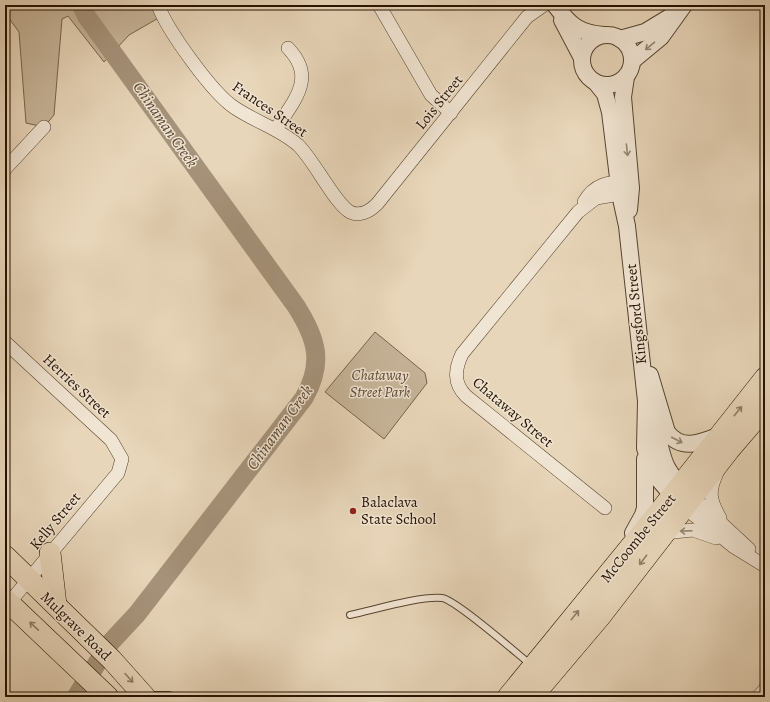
<svg xmlns="http://www.w3.org/2000/svg" width="770" height="702" font-family="Alegreya,serif">
<style>
.green{fill:#c7b59a;stroke:#76644d}
.lines{fill:none;stroke-linecap:round;stroke-linejoin:round}
.river{stroke:#a6937b;stroke-width:19}
.service-casing{stroke:#56432e;stroke-width:8}
.minor-casing{stroke:#56432e;stroke-width:14}
.tertiary-casing{stroke:#56432e;stroke-width:18}
.primary-casing{stroke:#251200;stroke-width:22}
.service{stroke:#f0e4d2;stroke-width:6}
.minor{stroke:#f0e4d2;stroke-width:13}
.tertiary{stroke:#f0e4d2;stroke-width:16}
.primary{stroke:#e8d6ba;stroke-width:21}
.oneway{stroke:#958674}
.oneway2{stroke:#907e66}
.poi-dot{fill:#8f2418;stroke:#f0e4d2;stroke-width:1.5}
.labels{text-anchor:middle;stroke-width:3;stroke-linejoin:round;paint-order:stroke}
.street-label{font-size:15px;fill:#251200;stroke:#f0e4d2}
.park-label{font-size:15px;font-style:italic;fill:#5e4b36;stroke:#f0e4d2}
.poi-label{font-size:15px;fill:#251200;stroke:#f0e4d2;text-anchor:start}
.water-label{font-size:16px;font-style:italic;fill:#594631;stroke:#f0e4d2}
</style>
<rect width="100%" height="100%" fill="#e8d6ba"/>
<filter id="stains"><feTurbulence type="fractalNoise" baseFrequency=".005" numOctaves="4"/><feColorMatrix values="0 0 0 0 .2 0 0 0 0 .09 0 0 0 0 .02 0 0 0 .5 -.17"/></filter>
<radialGradient id="worn" r=".72"><stop offset=".6" stop-color="#630" stop-opacity="0"/><stop offset="1" stop-color="#630" stop-opacity=".3"/></radialGradient>
<g class="green">
<polygon points="5,5 158,5 162,16 129,35 104,62 68,16 62,19 54,115 44,127 26,123 19,32 5,13"/>
<polygon points="375,332 425,373 427,383 384,439 325,392"/>
</g>
<g class="lines">
<path class="river" d="M76 697 109 644 137 614 304 398C324 363 317 339 296 306L87 17 81 5"/>
<defs>
<g id="service">
<path d="M350 615C374 610 419 596 442 598 456 600 515 652 530 664"/>
<polyline points="147,695 169,695 175,697"/>
</g>
<g id="minor">
<path d="M158 5C167 30 213 94 235 108 256 122 280 129 298 145 314 160 335 204 350 212 360 217 370 211 377 204L527 17 544 5"/>
<polyline points="379,5 431,95 451,113"/>
<path d="M276 129C294 100 317 78 288 48"/>
<polyline points="5,169 44,127"/>
<path d="M584 202C593 186 610 178 627 186"/>
<polyline points="5,342 111,440 122,459 118,473 9,603"/>
<path d="M717 473C708 492 710 500 720 518"/>
<polyline points="693,497 749,549"/>
<path d="M605 508 466 396C453 383 455 369 462 354L578 212 596 198 620 194 628 190"/>
<polyline points="685,508 734,547 765,566"/>
<polyline points="664,533 693,530 716,538"/>
<polyline points="758,697 765,689"/>
</g>
<g id="tertiary">
<path d="M555 5C570 25 578 33 604 35"/>
<polyline points="562,20 582,58"/>
<circle cx="607" cy="60" r="25"/>
<polyline points="620,39 645,32 673,15"/>
<polyline points="632,61 661,37 684,5"/>
<polyline points="626,77 623,97 631,188 629,210"/>
<polyline points="597,84 605,94 610,112 620,194 627,226 646,401 645,448 653,473 679,503"/>
<path d="M650 375 667 432C681 451 700 443 718 436"/>
<path d="M651 414C665 450 655 464 689 493"/>
<polyline points="633,533 643,515 645,508 645,459"/>
</g>
<g id="primary">
<polyline points="50,553 56,605"/>
<polyline points="5,556 112,660 145,697"/>
<polyline points="5,599 108,697"/>
<polyline points="508,697 672,496 765,378"/>
<polyline points="532,697 599,618 729,450 765,408"/>
</g>
</defs>
<use href="#service" class="service-casing"/>
<use href="#minor" class="minor-casing"/>
<use href="#tertiary" class="tertiary-casing"/>
<use href="#primary" class="primary-casing"/>
<use href="#service" class="service"/>
<use href="#minor" class="minor"/>
<use href="#tertiary" class="tertiary"/>
<use href="#primary" class="primary"/>
</g>
<defs><path id="oneway-shaft" d="M-6 0H5M1.5-3L5.5 0L1.5 3" fill="none" stroke-width="1.6" stroke-linecap="round" stroke-linejoin="round"/></defs>
<g class="oneway">
<use href="#oneway-shaft" transform="translate(650 46) rotate(140)"/>
<use href="#oneway-shaft" transform="translate(627 150) rotate(84)"/>
<use href="#oneway-shaft" transform="translate(677 440) rotate(27)"/>
<use href="#oneway-shaft" transform="translate(686 531) rotate(178)"/>
</g>
<g class="oneway2">
<use href="#oneway-shaft" transform="translate(738 411) rotate(-51)"/>
<use href="#oneway-shaft" transform="translate(643 560) rotate(127)"/>
<use href="#oneway-shaft" transform="translate(575 615) rotate(-51)"/>
<use href="#oneway-shaft" transform="translate(34 626) rotate(-137)"/>
<use href="#oneway-shaft" transform="translate(129 678) rotate(48)"/>
</g>
<circle class="poi-dot" cx="353" cy="511" r="4"/>
<g class="labels">
<g class="street-label">
<text transform="translate(439 102) rotate(-51)" y="5">Lois Street</text>
<text transform="translate(270 109) rotate(34)" y="5">Frances Street</text>
<text transform="translate(636 314) rotate(-96)" y="5">Kingsford Street</text>
<text transform="translate(77 386) rotate(43)" y="5">Herries Street</text>
<text transform="translate(513 412) rotate(40)" y="5">Chataway Street</text>
<text transform="translate(55 521) rotate(-50)" y="5">Kelly Street</text>
<text transform="translate(638 538) rotate(-51)" y="5">McCoombe Street</text>
<text transform="translate(76 626) rotate(44)" y="5">Mulgrave Road</text>
</g>
<g class="park-label">
<text x="380" y="380">Chataway<tspan x="380" dy="17">Street Park</tspan></text>
</g>
<g class="poi-label">
<text x="361" y="507">Balaclava<tspan x="361" dy="17">State School</tspan></text>
</g>
<g class="water-label">
<text transform="translate(166 124) rotate(55)" y="6">Chinaman Creek</text>
<text transform="translate(279 427) rotate(-54)" y="6">Chinaman Creek</text>
</g>
</g>
<rect width="770" height="702" fill="none" stroke="#e8d6ba" stroke-width="20"/>
<rect x="6" y="6" width="758" height="690" fill="none" stroke="#251200" stroke-width="2"/>
<rect x="10" y="10" width="750" height="682" fill="none" stroke="#251200"/>
<rect width="100%" height="100%" filter="url(#stains)"/>
<rect width="100%" height="100%" fill="url(#worn)"/>
</svg>
